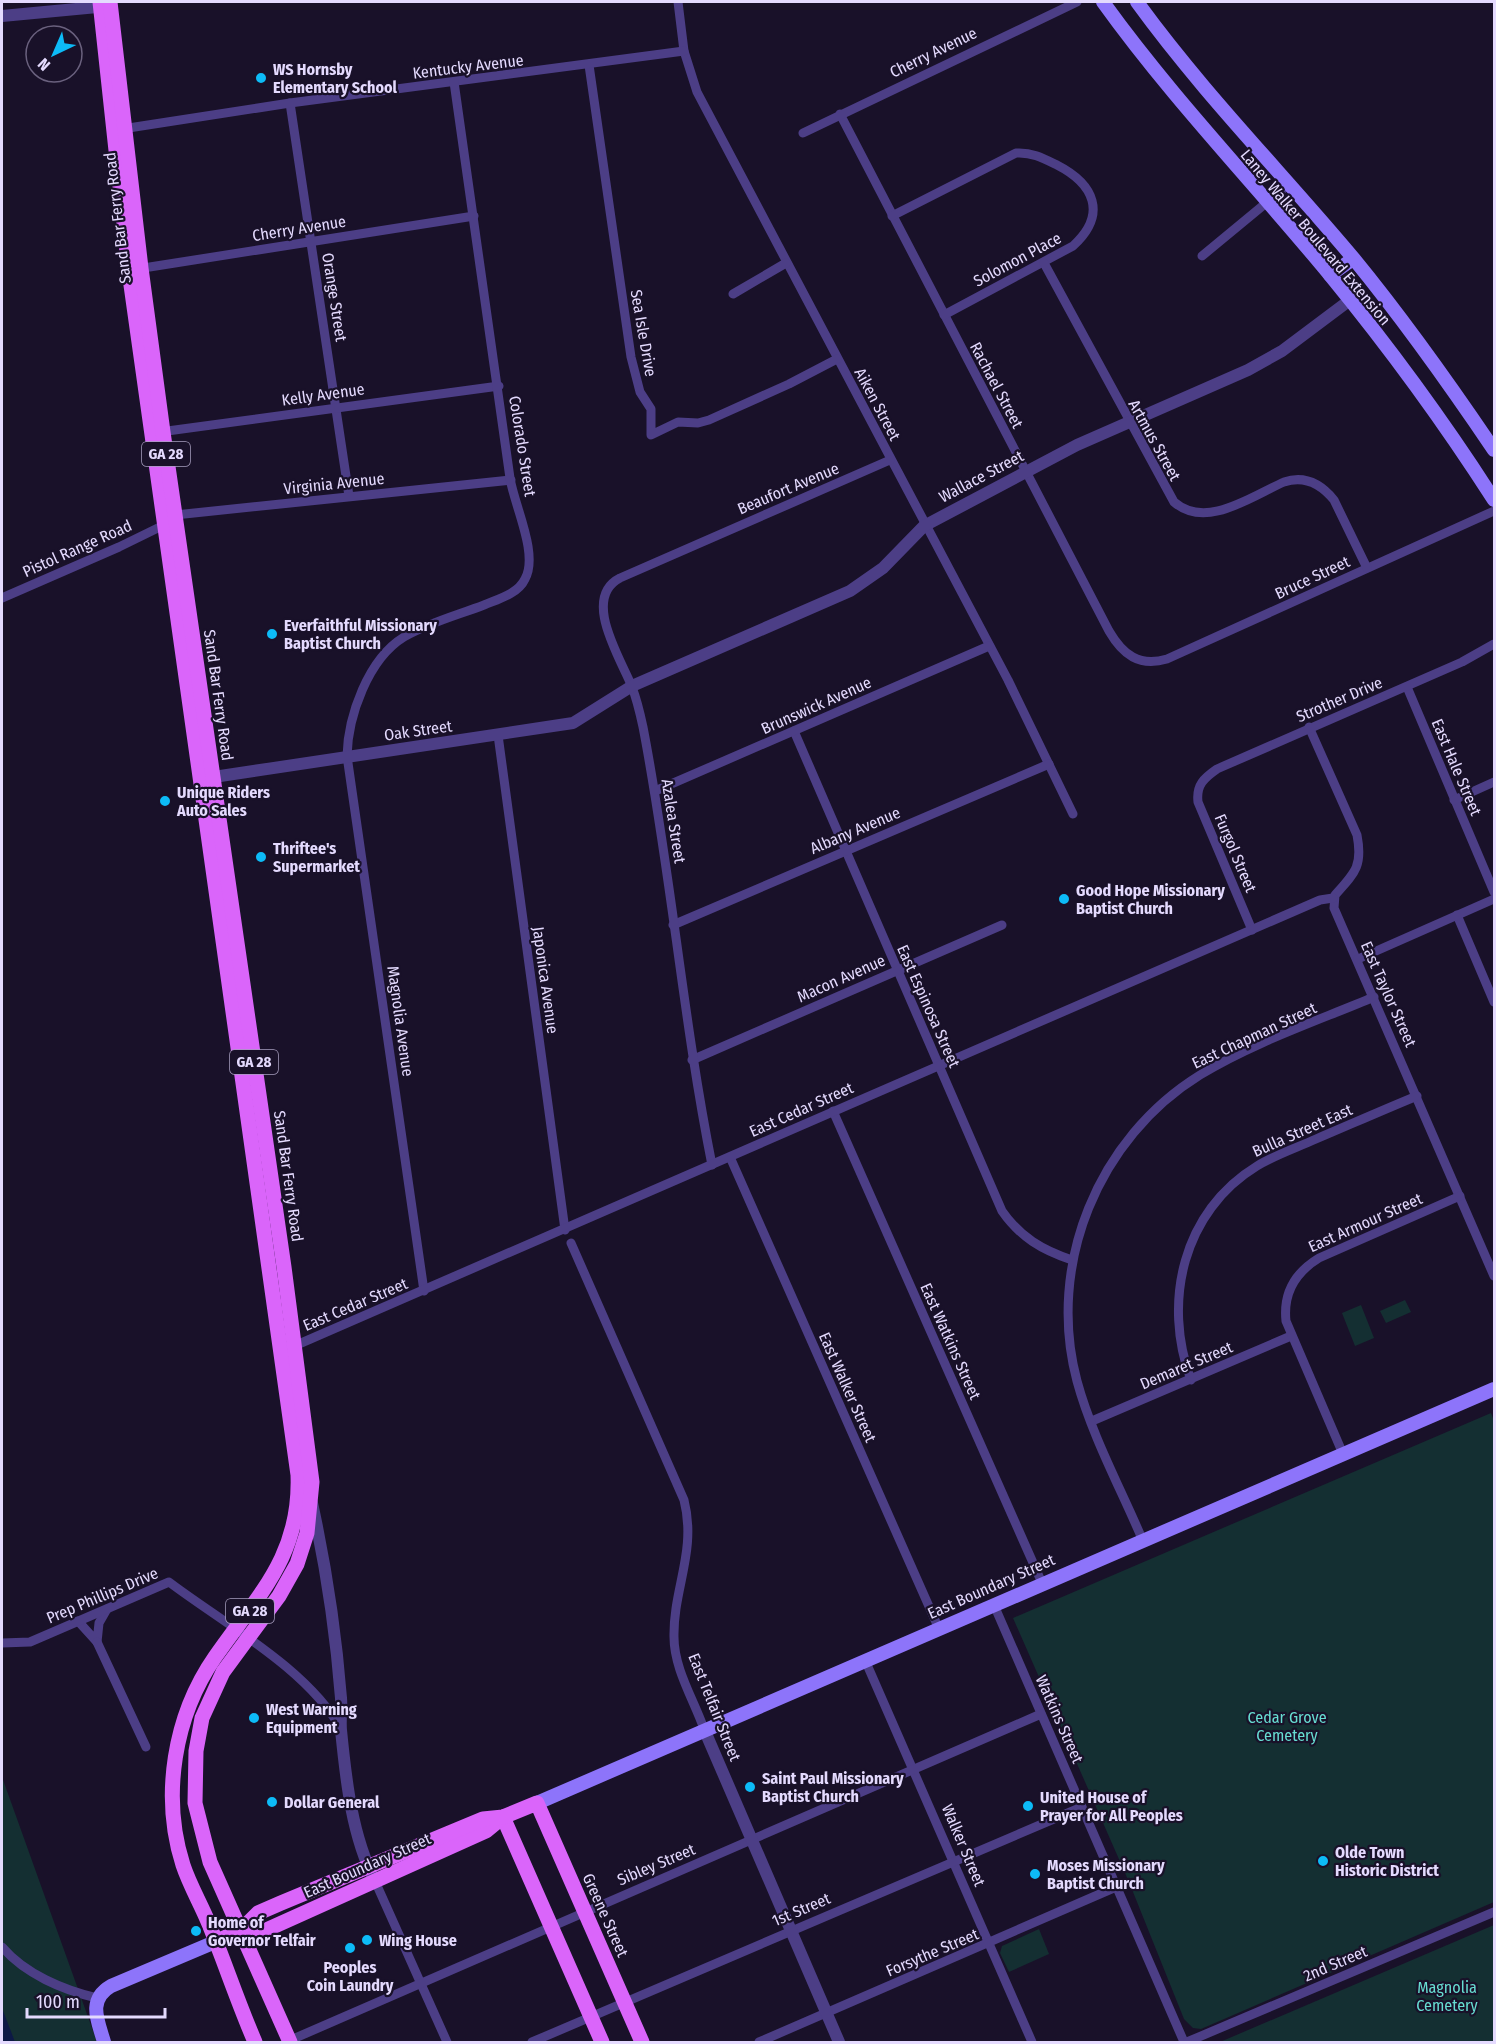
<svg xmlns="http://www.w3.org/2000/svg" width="1496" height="2044" font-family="'Fira Sans Condensed',sans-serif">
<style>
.green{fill:#142f32}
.water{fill:#0d1946}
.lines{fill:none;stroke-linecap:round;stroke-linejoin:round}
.minor{stroke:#4c3e86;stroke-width:9}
.tertiary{stroke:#4c3e86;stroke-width:12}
.secondary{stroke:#8d74fa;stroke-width:14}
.primary{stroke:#da65fa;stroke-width:15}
.poi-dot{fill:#0dbbf7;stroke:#191129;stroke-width:2}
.labels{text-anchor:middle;stroke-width:4.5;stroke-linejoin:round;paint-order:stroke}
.shield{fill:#191129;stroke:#a79ebe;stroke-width:1.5}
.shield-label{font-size:15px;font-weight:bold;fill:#e4dafe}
.street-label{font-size:16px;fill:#e4dafe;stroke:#191129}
.poi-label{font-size:16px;font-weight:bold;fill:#e4dafe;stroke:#191129;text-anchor:start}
.park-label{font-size:16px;fill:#67ddd2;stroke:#191129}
</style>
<rect width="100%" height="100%" fill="#191129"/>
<g class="green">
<polygon points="1405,1300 1411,1312 1386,1323 1380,1311"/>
<polygon points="1361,1305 1374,1338 1355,1346 1342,1313"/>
<polygon points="1491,1413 1494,1421 1494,1902 1201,2029 1193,2028 1184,2019 1129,1882 1013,1618"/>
<polygon points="2,1777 97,2042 2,2042"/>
<polygon points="1494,1925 1494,2042 1220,2042"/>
<polygon points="1039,1929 1049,1954 1009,1972 1000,1953 1002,1946"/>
</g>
<polygon class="water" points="2,2008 15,2042 2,2042"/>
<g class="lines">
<g class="minor">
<polyline points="678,2 684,51 697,92 1008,680 1073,814"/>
<polyline points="589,65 631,357 640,392 651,409 651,435 678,422 698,423 709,420 789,384 837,359"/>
<polyline points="290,103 349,496"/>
<path d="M840 114 1109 631C1123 655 1139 667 1167 659L1494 511"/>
<polyline points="122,129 290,103 684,51"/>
<polyline points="803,133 1077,2"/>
<path d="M892 216 1016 153C1032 152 1043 158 1057 165 1094 184 1108 214 1073 246L944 315"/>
<polyline points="1202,256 1289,184"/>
<path d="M1044 263 1174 502C1206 530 1252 496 1284 482 1305 475 1321 484 1334 500L1367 568"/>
<polyline points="137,269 474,216"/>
<polyline points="733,294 786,263"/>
<polyline points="160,432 499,386"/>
<polyline points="2,598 119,547 164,525 175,515 511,480"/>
<polyline points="1407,687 1494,892"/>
<path d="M1309 727 1357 835C1363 866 1355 873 1335 895L1334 908 1494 1276"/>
<path d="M794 731 1002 1211C1020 1237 1042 1250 1072 1260"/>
<polyline points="498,735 565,1230"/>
<polyline points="655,791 989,646"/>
<polyline points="1454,800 1494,782"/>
<polyline points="1457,915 1494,1002"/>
<polyline points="673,925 1049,764"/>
<path d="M1252 930 1198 802C1196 785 1204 778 1217 769L1462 662 1494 644"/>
<polyline points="1358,959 1494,899"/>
<polyline points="692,1060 1002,925"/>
<polyline points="833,1111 1042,1583"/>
<polyline points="730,1157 939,1629"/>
<path d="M712 1165C683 1020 671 872 643 727 640 713 637 700 632 687 621 659 581 598 620 578L890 460"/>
<path d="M571 1243 684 1500C697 1551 673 1589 674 1637 674 1669 694 1700 704 1729"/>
<path d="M424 1291 347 756C348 716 368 659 404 637 428 623 458 615 484 605 498 599 518 594 525 579 539 554 514 505 510 478 492 346 473 214 454 82"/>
<polyline points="292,1347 1320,900 1333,898"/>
<path d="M1191 1380C1162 1302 1183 1211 1257 1166 1275 1155 1296 1148 1316 1139 1349 1125 1383 1110 1417 1096"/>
<polyline points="1092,1421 1291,1336"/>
<path d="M1343 1454 1286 1321C1283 1293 1296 1272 1319 1258L1460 1196"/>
<path d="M1143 1541C1121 1489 1092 1436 1077 1381 1046 1265 1098 1138 1200 1075 1252 1043 1317 1021 1374 997"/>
<polyline points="994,1605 1184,2042"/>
<polyline points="78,1621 97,1642 99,1623 107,1609"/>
<polyline points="97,1642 146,1747"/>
<path d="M2 1643 30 1642 169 1582C223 1623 308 1669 341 1729"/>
<polyline points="865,1660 1032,2042"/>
<polyline points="375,1881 447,2042"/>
<path d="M2 1947C25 1974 63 1990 97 1998"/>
<polyline points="286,2042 1041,1714"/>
<polyline points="532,2042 1082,1807"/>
<polyline points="759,2042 1116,1887"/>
<polyline points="1187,2042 1494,1912"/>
</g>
<g class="tertiary">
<polyline points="2,16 108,6"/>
<polyline points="207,778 573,723 632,686 850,591 883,568 924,526 1077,445 1248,370 1282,351 1350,300"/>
<path d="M312 1503C326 1567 336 1634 341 1698 342 1709 340 1720 341 1730 346 1781 352 1836 375 1881"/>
<polyline points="704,1729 839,2042"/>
</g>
<g class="secondary">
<path d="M1103 2C1172 98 1255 184 1330 275 1389 347 1444 422 1494 500"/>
<path d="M1137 2C1203 93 1282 173 1354 259 1404 320 1450 385 1494 450"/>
<polyline points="1330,275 1353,259"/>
<polyline points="537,1803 1494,1389"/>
<path d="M104 2042C98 2021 87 2000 111 1986L215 1942"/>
</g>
<g class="primary">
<path d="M100 2 129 271 298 1475C301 1556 258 1595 215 1657 174 1716 161 1796 183 1865 190 1886 201 1904 209 1924 225 1963 238 2003 255 2042"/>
<polyline points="110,2 141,268 163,432 284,1267 312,1482 307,1533 297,1564 279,1596 223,1672 202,1718 196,1751 195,1803 210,1862 290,2042"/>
<polyline points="503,1817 602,2042"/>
<polyline points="241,1930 266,1930 486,1831 503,1817"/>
<polyline points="215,1942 241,1930 258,1913 281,1903 483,1819 503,1817 537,1803 642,2042"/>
</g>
</g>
<g class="poi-dot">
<circle cx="261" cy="78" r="6"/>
<circle cx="272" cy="634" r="6"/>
<circle cx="165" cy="801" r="6"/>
<circle cx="261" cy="857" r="6"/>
<circle cx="1064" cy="899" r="6"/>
<circle cx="254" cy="1718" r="6"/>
<circle cx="750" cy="1787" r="6"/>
<circle cx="272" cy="1802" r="6"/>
<circle cx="1028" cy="1806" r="6"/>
<circle cx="1323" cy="1861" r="6"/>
<circle cx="1035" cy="1874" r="6"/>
<circle cx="196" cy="1931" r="6"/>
<circle cx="367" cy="1940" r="6"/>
<circle cx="350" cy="1948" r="6"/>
</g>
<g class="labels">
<g class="shield">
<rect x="142" y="442" width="48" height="24" rx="4.5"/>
<rect x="230" y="1050" width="48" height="24" rx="4.5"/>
<rect x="226" y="1599" width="48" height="24" rx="4.5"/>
</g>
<g class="shield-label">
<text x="166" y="459">GA 28</text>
<text x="254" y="1067">GA 28</text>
<text x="250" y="1616">GA 28</text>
</g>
<g class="street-label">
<text transform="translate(933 52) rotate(-26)" y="6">Cherry Avenue</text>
<text transform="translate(468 66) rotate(-7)" y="6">Kentucky Avenue</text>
<text transform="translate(117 218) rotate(-97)" y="6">Sand Bar Ferry Road</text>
<text transform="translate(299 228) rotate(-9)" y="6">Cherry Avenue</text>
<text transform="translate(1316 237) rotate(50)" y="6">Laney Walker Boulevard Extension</text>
<text transform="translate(1017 259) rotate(-28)" y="6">Solomon Place</text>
<text transform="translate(335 297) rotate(81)" y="6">Orange Street</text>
<text transform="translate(644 333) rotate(80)" y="6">Sea Isle Drive</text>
<text transform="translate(997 385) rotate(62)" y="6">Rachael Street</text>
<text transform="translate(323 394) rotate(-8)" y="6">Kelly Avenue</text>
<text transform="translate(878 404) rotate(62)" y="6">Aiken Street</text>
<text transform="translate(1155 440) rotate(61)" y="6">Artmus Street</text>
<text transform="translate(523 446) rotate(81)" y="6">Colorado Street</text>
<text transform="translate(981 476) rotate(-28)" y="6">Wallace Street</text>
<text transform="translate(334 483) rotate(-6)" y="6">Virginia Avenue</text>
<text transform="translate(788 488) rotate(-23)" y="6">Beaufort Avenue</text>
<text transform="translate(77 548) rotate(-24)" y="6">Pistol Range Road</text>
<text transform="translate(1312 577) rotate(-25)" y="6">Bruce Street</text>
<text transform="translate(219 695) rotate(82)" y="6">Sand Bar Ferry Road</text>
<text transform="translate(1339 699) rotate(-23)" y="6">Strother Drive</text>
<text transform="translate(816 705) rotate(-24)" y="6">Brunswick Avenue</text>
<text transform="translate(418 730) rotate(-8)" y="6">Oak Street</text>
<text transform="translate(1457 767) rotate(67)" y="6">East Hale Street</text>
<text transform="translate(674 821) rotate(81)" y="6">Azalea Street</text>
<text transform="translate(855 830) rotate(-23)" y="6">Albany Avenue</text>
<text transform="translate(1236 853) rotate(67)" y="6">Furgol Street</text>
<text transform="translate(841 978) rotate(-24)" y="6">Macon Avenue</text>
<text transform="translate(546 980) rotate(82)" y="6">Japonica Avenue</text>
<text transform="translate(1389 994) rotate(66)" y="6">East Taylor Street</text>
<text transform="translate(929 1006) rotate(66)" y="6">East Espinosa Street</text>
<text transform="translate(401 1021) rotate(82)" y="6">Magnolia Avenue</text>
<text transform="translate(1254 1035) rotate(-25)" y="6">East Chapman Street</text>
<text transform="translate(801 1109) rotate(-24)" y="6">East Cedar Street</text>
<text transform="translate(1302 1130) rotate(-24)" y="6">Bulla Street East</text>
<text transform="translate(289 1176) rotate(82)" y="6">Sand Bar Ferry Road</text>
<text transform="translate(1365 1222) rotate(-24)" y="6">East Armour Street</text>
<text transform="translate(355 1304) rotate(-23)" y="6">East Cedar Street</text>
<text transform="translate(951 1341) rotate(66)" y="6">East Watkins Street</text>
<text transform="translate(1186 1365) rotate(-23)" y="6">Demaret Street</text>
<text transform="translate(848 1387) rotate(66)" y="6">East Walker Street</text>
<text transform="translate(991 1586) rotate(-24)" y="6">East Boundary Street</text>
<text transform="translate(102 1595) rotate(-23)" y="6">Prep Phillips Drive</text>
<text transform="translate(715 1707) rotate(68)" y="6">East Telfair Street</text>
<text transform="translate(1060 1719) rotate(66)" y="6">Watkins Street</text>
<text transform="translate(964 1845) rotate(67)" y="6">Walker Street</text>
<text transform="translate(656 1864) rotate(-23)" y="6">Sibley Street</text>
<text transform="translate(367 1865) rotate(-24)" y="6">East Boundary Street</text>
<text transform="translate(801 1909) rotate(-23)" y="6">1st Street</text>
<text transform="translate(606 1915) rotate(66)" y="6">Greene Street</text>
<text transform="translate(932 1952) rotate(-23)" y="6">Forsythe Street</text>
<text transform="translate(1335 1963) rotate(-23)" y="6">2nd Street</text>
</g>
<g class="poi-label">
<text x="273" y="75">WS Hornsby<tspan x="273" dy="18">Elementary School</tspan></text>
<text x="284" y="631">Everfaithful Missionary<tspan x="284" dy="18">Baptist Church</tspan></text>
<text x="177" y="798">Unique Riders<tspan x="177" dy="18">Auto Sales</tspan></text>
<text x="273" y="854">Thriftee's<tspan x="273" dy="18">Supermarket</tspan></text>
<text x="1076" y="896">Good Hope Missionary<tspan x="1076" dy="18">Baptist Church</tspan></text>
<text x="266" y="1715">West Warning<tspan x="266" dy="18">Equipment</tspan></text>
<text x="762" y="1784">Saint Paul Missionary<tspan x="762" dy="18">Baptist Church</tspan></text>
<text x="1040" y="1803">United House of<tspan x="1040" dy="18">Prayer for All Peoples</tspan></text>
<text x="284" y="1808">Dollar General</text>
<text x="1335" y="1858">Olde Town<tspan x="1335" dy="18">Historic District</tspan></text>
<text x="1047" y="1871">Moses Missionary<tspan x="1047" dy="18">Baptist Church</tspan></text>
<text x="208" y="1928">Home of<tspan x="208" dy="18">Governor Telfair</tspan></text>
<text x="379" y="1946">Wing House</text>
<text x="350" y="1973" text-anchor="middle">Peoples<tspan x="350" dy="18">Coin Laundry</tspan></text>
</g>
<g class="park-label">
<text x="1287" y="1723">Cedar Grove<tspan x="1287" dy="18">Cemetery</tspan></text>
<text x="1447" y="1993">Magnolia<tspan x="1447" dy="18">Cemetery</tspan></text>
</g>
</g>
<rect width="1496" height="2044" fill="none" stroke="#e4dafe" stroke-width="6"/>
<g transform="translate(54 54) rotate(224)"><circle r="28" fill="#191129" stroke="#6a617e" stroke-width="1.5"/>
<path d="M0-4.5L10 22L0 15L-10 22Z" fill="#0dbbf7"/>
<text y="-9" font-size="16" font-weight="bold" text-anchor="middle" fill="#e4dafe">N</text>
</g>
<path d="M27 2008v9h138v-9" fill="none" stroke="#e4dafe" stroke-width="3"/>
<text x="36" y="2008" font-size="18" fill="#e4dafe" stroke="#191129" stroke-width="4.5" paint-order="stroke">100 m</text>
</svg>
